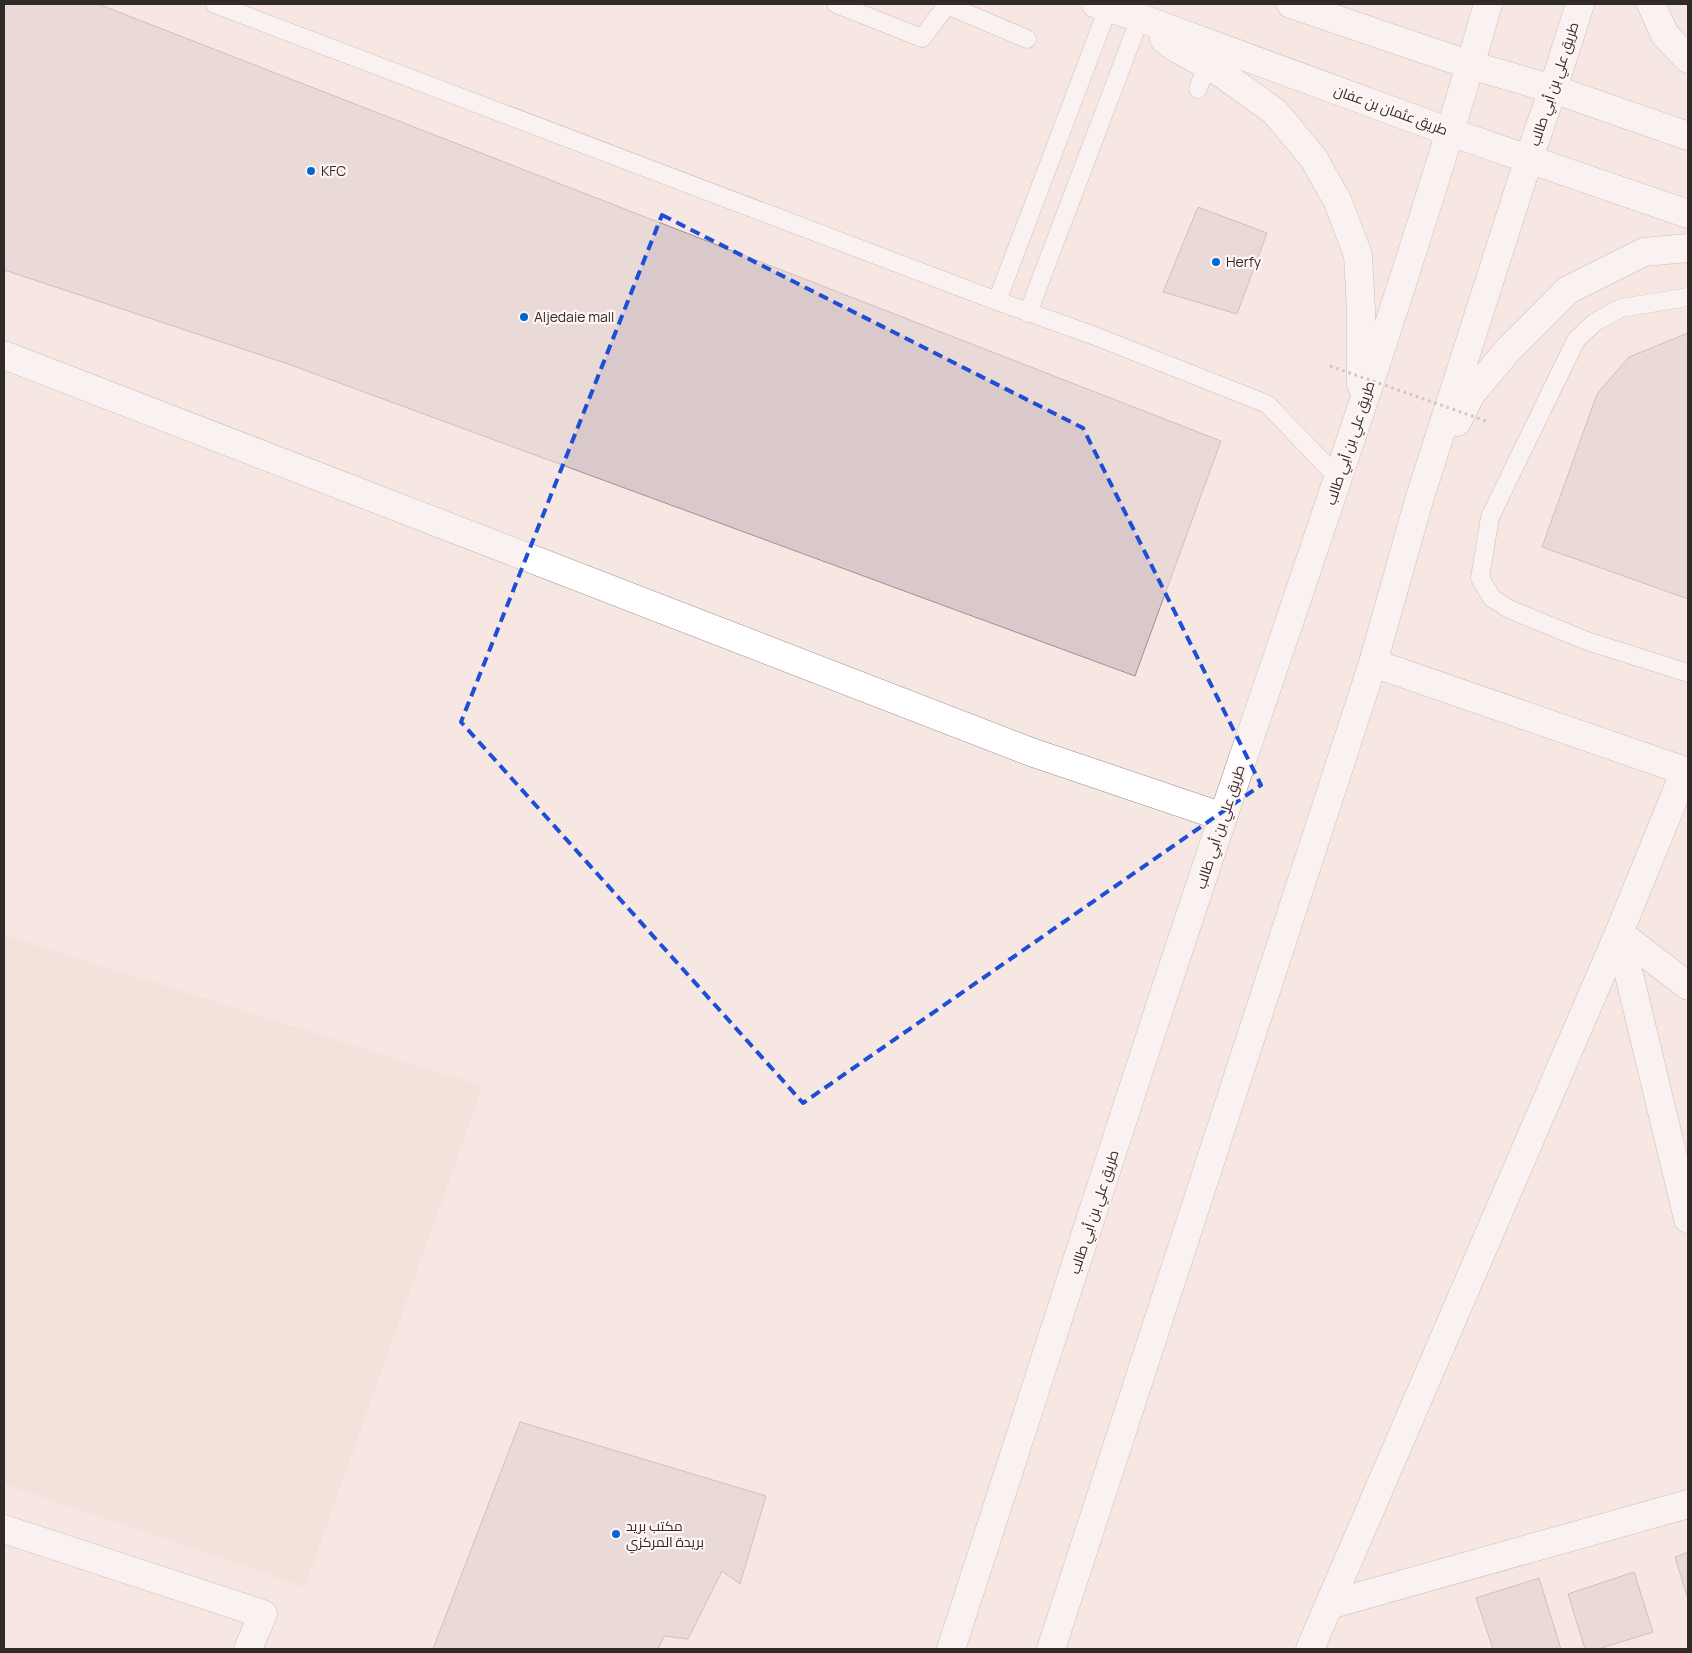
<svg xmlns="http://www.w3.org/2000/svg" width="1692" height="1653" font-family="Manrope,Cairo,sans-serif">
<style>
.built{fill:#f1dad3}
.building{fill:#d9c9cb;stroke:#9e9092}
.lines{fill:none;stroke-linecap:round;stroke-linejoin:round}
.service-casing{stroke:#998b88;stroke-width:19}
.minor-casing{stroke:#998b88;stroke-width:29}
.tertiary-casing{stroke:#998b88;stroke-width:29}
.secondary-casing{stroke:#998b88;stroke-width:29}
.service{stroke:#fff;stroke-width:18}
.minor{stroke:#fff;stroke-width:28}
.tertiary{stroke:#fff;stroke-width:28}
.secondary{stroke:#fff;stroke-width:28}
.path-bridge{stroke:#a29794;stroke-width:3;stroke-dasharray:2.5 4;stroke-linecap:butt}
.marked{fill:none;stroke:#1d4ed8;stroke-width:4;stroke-dasharray:10 6;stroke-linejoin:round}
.poi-dot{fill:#0167cf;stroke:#fff5f3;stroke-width:2}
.labels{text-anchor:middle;stroke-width:4.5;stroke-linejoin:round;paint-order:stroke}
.street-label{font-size:14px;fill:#302a29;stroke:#fff5f3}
.poi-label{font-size:14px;fill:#302a29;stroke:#fff5f3;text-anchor:start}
</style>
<rect width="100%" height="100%" fill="#f6e7e3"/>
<polygon class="built" points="4,935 483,1086 305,1587 4,1484"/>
<g class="building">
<polygon points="4,4 98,4 1221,441 1135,676 288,364 4,270"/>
<polygon points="1198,207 1267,233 1237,314 1163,292"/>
<polygon points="1688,333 1688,599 1542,547 1597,394 1629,357"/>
<polygon points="520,1422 766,1496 740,1584 722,1571 688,1639 664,1636 658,1649 433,1649"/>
<polygon points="1688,1552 1688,1599 1675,1557"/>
<polygon points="1634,1572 1653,1632 1598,1649 1585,1649 1568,1594"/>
<polygon points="1539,1578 1561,1649 1493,1649 1476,1598"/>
</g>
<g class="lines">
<defs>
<g id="service">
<polyline points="215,4 997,301 1095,336 1267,404 1339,479"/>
<polyline points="836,4 922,38 947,5 1027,39"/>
<polyline points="1198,89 1210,56"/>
<polyline points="1688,297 1621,308 1595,322 1576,340 1490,517 1480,578 1492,598 1509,609 1587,641 1688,673"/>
<polyline points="997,301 1108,8"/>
<polyline points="1028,313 1140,18"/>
</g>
<g id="minor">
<polyline points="1373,663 1685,771 1619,933 1688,986"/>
<polyline points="1619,933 1688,1219"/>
<polyline points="4,1529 263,1614 248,1649"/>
<polyline points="1329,1605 1688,1504"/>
<polyline points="1310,1649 1619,933"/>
</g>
<polyline id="tertiary" points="4,355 1031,752 1223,817"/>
<g id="secondary">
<polyline points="1096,4 1140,18 1450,132 1688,214"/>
<polyline points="1291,4 1470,65 1553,89 1688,136"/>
<polyline points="1651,4 1665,35 1688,59"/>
<polyline points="1164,39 1176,48 1218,71 1275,112 1314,159 1338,202 1358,255 1361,310 1361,385"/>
<polyline points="1457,422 1471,394 1509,349 1568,290 1644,252 1688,248"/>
<path d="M951 1649C1042 1371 1130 1092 1224 814 1315 545 1409 277 1488 4"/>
<polyline points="1051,1649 1373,663 1419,500 1529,158 1553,89 1580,4"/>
</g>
</defs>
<use href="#service" class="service-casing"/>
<use href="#minor" class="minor-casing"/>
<use href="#tertiary" class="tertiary-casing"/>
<use href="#secondary" class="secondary-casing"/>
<use href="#service" class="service"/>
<use href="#minor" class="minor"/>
<use href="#tertiary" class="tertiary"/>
<use href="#secondary" class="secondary"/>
<polyline class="path-bridge" points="1330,366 1489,422"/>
</g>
<path d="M0 0H1692V1653H0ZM662 215 1083 428 1261 785 803 1103 461 722Z" fill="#f6e7e3" fill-opacity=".55" fill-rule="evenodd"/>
<path class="marked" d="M662 215 1083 428 1261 785 803 1103 461 722Z"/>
<g class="poi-dot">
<circle cx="311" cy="171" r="5"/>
<circle cx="1216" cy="262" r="5"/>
<circle cx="524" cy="317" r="5"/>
<circle cx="616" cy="1534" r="5"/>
</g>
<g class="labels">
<g class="street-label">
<text transform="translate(1554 84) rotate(-72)" y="5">طريق علي بن أبي طالب</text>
<text transform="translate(1391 110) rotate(20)" y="5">طريق عثمان بن عفان</text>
<text transform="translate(1350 443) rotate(-72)" y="5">طريق علي بن أبي طالب</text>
<text transform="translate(1220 827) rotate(-72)" y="5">طريق علي بن أبي طالب</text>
<text transform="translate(1094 1212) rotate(-72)" y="5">طريق علي بن أبي طالب</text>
</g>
<g class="poi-label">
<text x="321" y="176">KFC</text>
<text x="1226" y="267">Herfy</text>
<text x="534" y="322">Aljedaie mall</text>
<text x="626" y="1531">مكتب بريد<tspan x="626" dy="16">بريدة المركزي</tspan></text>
</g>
</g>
<rect width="1692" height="1653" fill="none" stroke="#302a29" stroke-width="10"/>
</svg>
